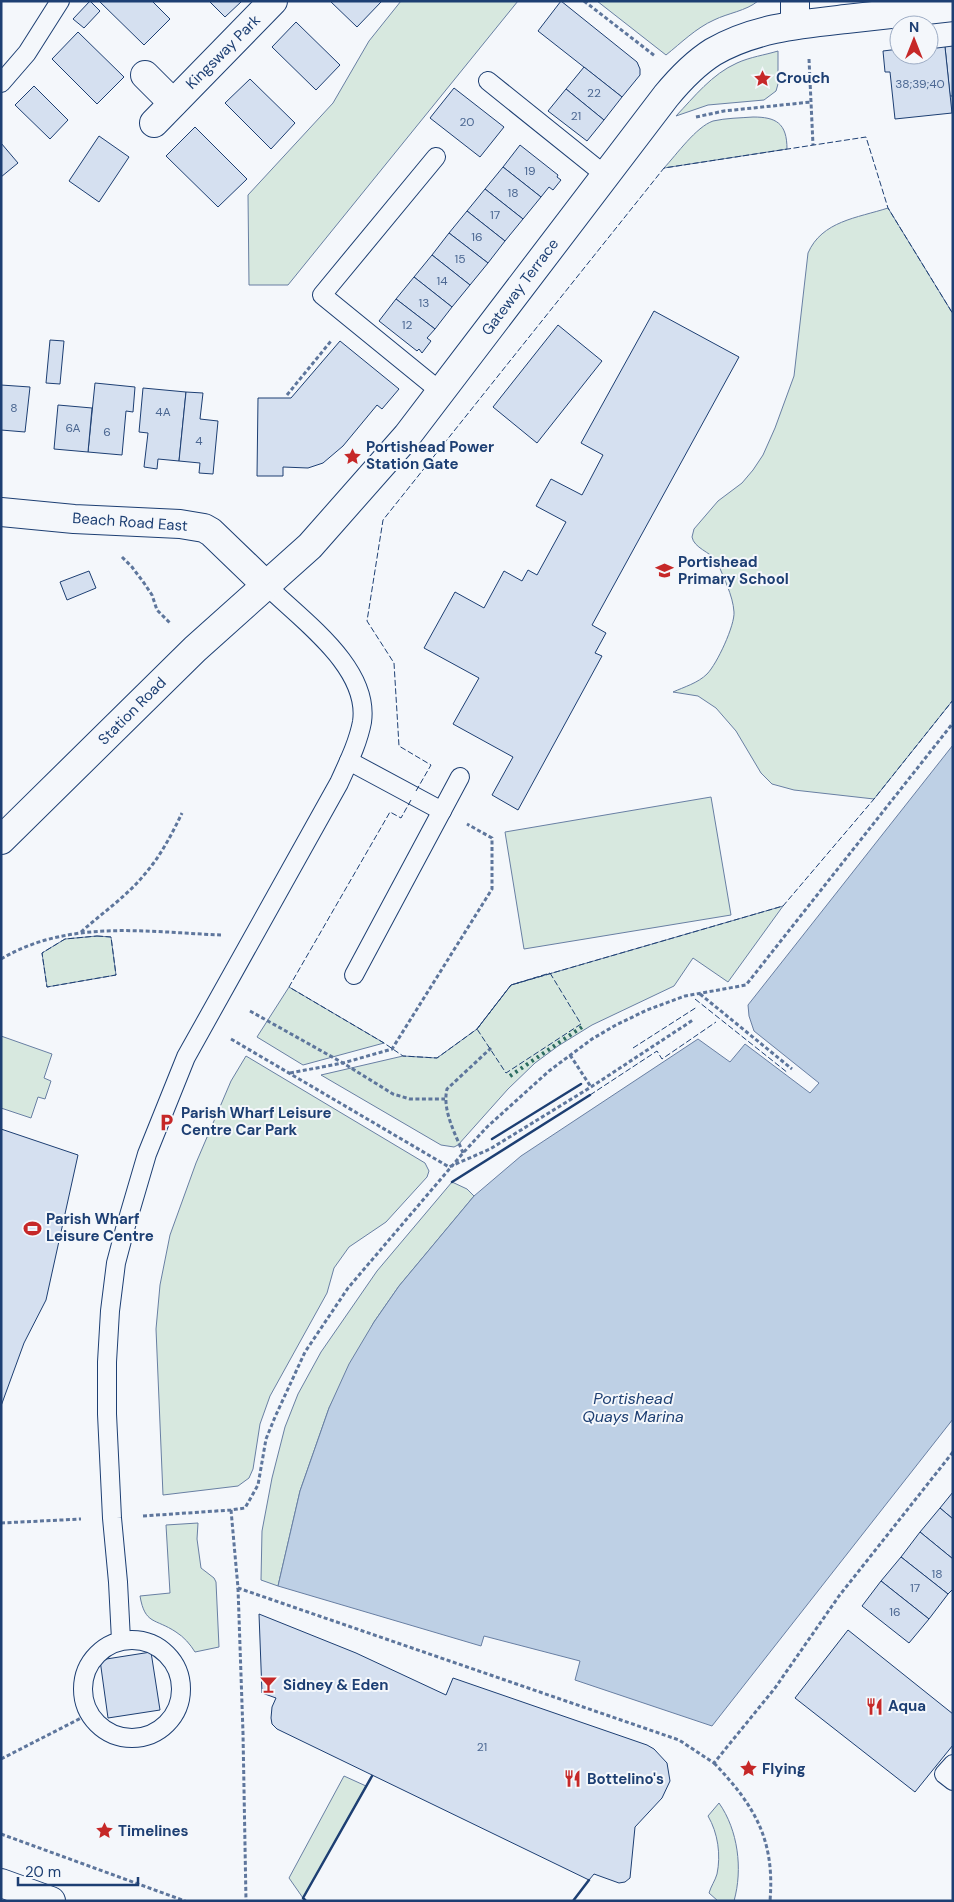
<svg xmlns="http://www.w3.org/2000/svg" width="954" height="1902" font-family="'DM Sans',sans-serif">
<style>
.green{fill:#d7e8df;stroke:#687fa3}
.water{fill:#bed0e5;stroke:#687fa3}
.building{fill:#d5e0f0;stroke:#1d3f73}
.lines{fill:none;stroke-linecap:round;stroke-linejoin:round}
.service-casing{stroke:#1d3f73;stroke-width:20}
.minor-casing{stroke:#1d3f73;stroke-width:30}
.tertiary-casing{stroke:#1d3f73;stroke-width:30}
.path{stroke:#5e769c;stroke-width:3;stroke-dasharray:4 2.5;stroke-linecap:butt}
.service{stroke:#f4f7fb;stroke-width:18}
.minor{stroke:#f4f7fb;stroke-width:28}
.tertiary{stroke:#f4f7fb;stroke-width:28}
.hedge{stroke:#2c6c60;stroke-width:4;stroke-dasharray:2.5 4;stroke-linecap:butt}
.fence{stroke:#1d3f73;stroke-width:1;stroke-dasharray:6 2.5;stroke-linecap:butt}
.wall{stroke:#1d3f73;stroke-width:2.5}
.labels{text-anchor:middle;stroke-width:4;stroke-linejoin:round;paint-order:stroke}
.number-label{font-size:12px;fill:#4b6792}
.street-label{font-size:15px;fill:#1d3f73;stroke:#f4f7fb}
.poi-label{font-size:15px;font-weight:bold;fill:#1d3f73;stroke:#f4f7fb;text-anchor:start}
.water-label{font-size:16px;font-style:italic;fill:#1d3f73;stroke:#f4f7fb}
</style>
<rect width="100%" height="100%" fill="#f4f7fb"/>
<g class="green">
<polygon points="401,1 518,1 288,285 249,285 248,195 333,103 369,41"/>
<path d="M597 1H758C746 11 728 13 714 20 696 28 681 43 666 55Z"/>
<path d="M778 51V84L776 91 764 100 708 105 676 116C694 97 712 74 737 63 750 57 765 55 778 51Z"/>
<path d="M753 117C776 117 787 123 787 149L664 168C677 154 696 127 713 121 726 118 740 118 753 117Z"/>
<path d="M888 208 953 314V700L874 799 794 790 772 784 761 773 736 731 716 708 698 696 673 692C684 687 698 683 707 674 717 664 735 625 734 612 733 595 723 577 717 561 710 552 694 548 692 537L694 529 718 501 742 483 753 470 763 455 775 428 794 376 808 253C822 221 857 218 888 208Z"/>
<polygon points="711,797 731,915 524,949 505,832"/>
<polygon points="783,906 728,982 693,958 674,986 592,1025 558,1046 535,1063 508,1089 458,1145 454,1147 441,1145 321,1075 403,1056 437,1058 477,1029 511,985"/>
<polygon points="97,936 111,937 116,975 47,987 42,953 65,939"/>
<polygon points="289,987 384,1043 303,1065 257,1037"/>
<polygon points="1,1036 52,1054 44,1078 51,1081 45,1099 38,1097 31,1118 1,1108"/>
<polygon points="246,1056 425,1163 429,1171 427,1177 386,1222 349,1247 334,1268 327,1293 270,1396 260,1424 253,1469 249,1478 238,1486 163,1495 156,1329 160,1285 170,1235 196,1163 231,1081"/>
<polygon points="452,1182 467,1189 474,1196 399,1286 374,1322 329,1408 300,1491 278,1586 261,1580 262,1531 272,1478 285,1427 298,1394 321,1352 377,1271"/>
<path d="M198 1523 197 1539 201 1568 214 1578 216 1582 219 1647 195 1652C190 1644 184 1637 176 1632 155 1618 145 1625 140 1596L170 1593 166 1525Z"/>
<polygon points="344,1776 366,1786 303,1898 289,1878"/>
<path d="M719 1803C738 1830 743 1869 734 1901H718L709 1893C711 1886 715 1881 717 1874 721 1855 718 1833 708 1816Z"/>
</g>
<polygon class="water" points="953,745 953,1419 712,1726 575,1680 580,1661 484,1636 481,1646 278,1586 300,1491 329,1408 349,1364 374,1322 399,1286 474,1196 521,1156 698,1039 730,1062 745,1044 810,1093 819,1083 754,1031 749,1016 748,1005"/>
<g class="building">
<polygon points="90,1 100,11 84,28 73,19"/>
<polygon points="99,1 152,1 170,19 144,45"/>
<polygon points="209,1 242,1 225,17"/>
<polygon points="330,1 381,1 381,2 357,27"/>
<polygon points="561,1 637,62 640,69 640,75 622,97 538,31"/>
<polygon points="296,22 340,65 316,90 272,47"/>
<polygon points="78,32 124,77 97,104 52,59"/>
<polygon points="953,46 953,96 950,96 945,47"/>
<polygon points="945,47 952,113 895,119 890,72 885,72 883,51 899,49 899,55 929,55 929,49"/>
<polygon points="584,67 622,97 604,120 566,89"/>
<polygon points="250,79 295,123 271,149 225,103"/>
<polygon points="34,86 68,120 50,139 15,105"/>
<polygon points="454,88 504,127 480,157 430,118"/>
<polygon points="566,89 604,120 587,141 548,111"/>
<polygon points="195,127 247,179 218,207 166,156"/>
<polygon points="99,136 129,157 99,202 69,181"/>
<polygon points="1,143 18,163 1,177"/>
<polygon points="520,145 558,175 557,177 561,180 553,190 549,187 541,197 503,167"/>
<polygon points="503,167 541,197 523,219 485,189"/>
<polygon points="485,189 523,219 505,241 467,211"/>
<polygon points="467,211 505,241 488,263 449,233"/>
<polygon points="449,233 488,263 470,285 432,255"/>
<polygon points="432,255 470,285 452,307 414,277"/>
<polygon points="414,277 452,307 435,329 396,299"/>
<polygon points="396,299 435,329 427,338 431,341 422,353 419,349 417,351 379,321"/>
<polygon points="654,311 739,357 592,625 606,633 595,653 602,656 518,810 492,795 513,757 453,724 479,678 424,648 455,592 484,608 504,571 522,581 528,570 537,575 566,522 536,506 551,479 582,495 603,455 581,443"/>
<polygon points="558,325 602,361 537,443 493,407"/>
<polygon points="50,340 64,341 60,384 46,383"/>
<polygon points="340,341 399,389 382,409 377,405 343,446 323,463 308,468 283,467 283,476 257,476 258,398 291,398"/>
<polygon points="95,383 135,387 133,412 126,411 122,455 88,452"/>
<polygon points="1,385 30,387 25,432 1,430"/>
<polygon points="143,388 186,392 179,461 158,459 157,469 144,467 148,433 139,432"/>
<polygon points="186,392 203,393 200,419 218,421 213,474 199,473 200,463 179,461"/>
<polygon points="58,405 92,408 88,452 54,449"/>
<polygon points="89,571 96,588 67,600 60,582"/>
<polygon points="1,1129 78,1155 46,1300 24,1343 1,1406"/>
<polygon points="953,1492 953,1519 940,1508"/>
<polygon points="940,1508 953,1519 953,1559 920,1532"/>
<polygon points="920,1532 953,1559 953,1589 948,1594 901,1557"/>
<polygon points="901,1557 948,1594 929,1619 881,1581"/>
<polygon points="881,1581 929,1619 909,1643 862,1606"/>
<polygon points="259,1614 356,1653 446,1695 453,1678 647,1745 654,1749 667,1763 670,1781 662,1798 635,1827 630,1878 625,1882 619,1883 594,1874 589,1880 277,1729 272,1724 271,1718 272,1707 276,1698 262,1693"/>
<polygon points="848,1630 953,1714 953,1745 915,1792 795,1698"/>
<polygon points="151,1652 160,1710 108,1718 100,1660"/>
</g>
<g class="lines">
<defs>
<g id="service">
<polyline points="488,81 605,175"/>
<polyline points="1,83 27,53 60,1"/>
<polyline points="436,157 322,295 441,392"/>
<polyline points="349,761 442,811"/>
<polyline points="354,975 460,777"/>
<circle cx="132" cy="1689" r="49"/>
<path d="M121 1640 118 1582 112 1518 107 1414V1362L110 1311 116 1263 125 1229 147 1154 186 1057 339 783C348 763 358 743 362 722 370 667 301 620 266 585"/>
<polyline points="953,1764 944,1774 953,1781"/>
</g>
<g id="minor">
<polyline points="795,1 795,25"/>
<polyline points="145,75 173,103"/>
<polyline points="154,123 273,1"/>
<polyline points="1,512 74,519 180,524 204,528 211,532 266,585"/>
<path d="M1 840 195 649 310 546 407 436 666 96C680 79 694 64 713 52 754 28 801 24 846 19 882 15 917 11 953 7"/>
</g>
<polyline id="tertiary" points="1,1883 51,1901"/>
</defs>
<use href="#service" class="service-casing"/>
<use href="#minor" class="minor-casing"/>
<use href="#tertiary" class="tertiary-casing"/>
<g class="path">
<polyline points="584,1 655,56"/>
<polyline points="809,59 813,145"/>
<polyline points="696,117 724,111 811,102"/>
<polyline points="287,395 331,341"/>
<polyline points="122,557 132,567 144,583 152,595 157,610 170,623"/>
<path d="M81 932C102 913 126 897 144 875 160 857 172 834 182 813"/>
<path d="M1 959C69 919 146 932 221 935"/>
<polyline points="700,994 792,1069"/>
<polyline points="250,1011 343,1063 393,1094 410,1099 445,1099"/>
<polyline points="231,1039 449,1167 490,1149 591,1087 693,1020"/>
<polyline points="570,1055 591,1087"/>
<polyline points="290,1073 343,1063 392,1049 492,889 492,838 467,824"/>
<path d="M463 1153C455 1133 442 1110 447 1089L491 1048"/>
<polyline points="231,1510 238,1588 679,1740 714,1763 775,1688 839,1596 953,1452"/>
<polyline points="143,1516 231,1510 245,1508 258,1485 266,1439 275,1417 305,1352 348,1288 463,1153 487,1127 549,1071 592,1039 616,1025 647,1010 685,996 746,985 953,723"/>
<polyline points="1,1523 81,1519"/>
<polyline points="238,1588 243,1733 246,1901"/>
<polyline points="1,1759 89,1714"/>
<path d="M714 1763C755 1806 775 1840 770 1901"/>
<polyline points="1,1834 185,1901"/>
</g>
<use href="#service" class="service"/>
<use href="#minor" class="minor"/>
<use href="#tertiary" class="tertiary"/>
<polyline class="hedge" points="510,1076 582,1027"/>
<g class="fence">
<polyline points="416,791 431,765 399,746 394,663 367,621 383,520 664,168 866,137 888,208 953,314"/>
<polyline points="411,800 401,818 390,812 289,987 384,1043 403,1056 437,1058 477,1029 511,985 783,906 874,799 953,700"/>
<polygon points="97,936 111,937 116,975 47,987 42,953 65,939"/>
<polygon points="550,973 581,1024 506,1073 477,1029 511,985"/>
<polyline points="695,999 788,1073"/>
<polyline points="633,1048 697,1007"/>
<polyline points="590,1095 657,1051 662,1059 716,1022"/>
</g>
<g class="wall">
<polyline points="492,1139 581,1084"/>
<polyline points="452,1182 590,1095"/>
<polyline points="306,1901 303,1898 372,1776"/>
<polyline points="573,1901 589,1880"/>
</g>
</g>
<defs>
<symbol id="sight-bare" viewBox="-9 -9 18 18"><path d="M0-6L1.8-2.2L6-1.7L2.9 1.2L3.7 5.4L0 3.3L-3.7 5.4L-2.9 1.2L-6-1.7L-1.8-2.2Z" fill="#c62828" stroke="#f4f7fb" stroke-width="2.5" paint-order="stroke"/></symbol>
<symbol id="school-bare" viewBox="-9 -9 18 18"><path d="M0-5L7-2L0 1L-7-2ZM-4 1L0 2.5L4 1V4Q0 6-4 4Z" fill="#c62828" stroke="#f4f7fb" stroke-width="2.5" paint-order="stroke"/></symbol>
<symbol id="parking-bare" viewBox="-9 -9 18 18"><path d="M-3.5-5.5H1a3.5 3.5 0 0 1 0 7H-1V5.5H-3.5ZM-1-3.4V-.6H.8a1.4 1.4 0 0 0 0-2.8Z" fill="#c62828" stroke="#f4f7fb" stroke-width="2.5" paint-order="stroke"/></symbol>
<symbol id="stadium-bare" viewBox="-9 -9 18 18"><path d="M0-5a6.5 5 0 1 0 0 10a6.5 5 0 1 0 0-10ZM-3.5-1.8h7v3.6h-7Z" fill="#c62828" stroke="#f4f7fb" stroke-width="2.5" paint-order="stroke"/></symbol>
<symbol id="bar-bare" viewBox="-9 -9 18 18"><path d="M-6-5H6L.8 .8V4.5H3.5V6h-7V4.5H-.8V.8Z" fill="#c62828" stroke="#f4f7fb" stroke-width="2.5" paint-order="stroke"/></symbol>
<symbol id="restaurant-bare" viewBox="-9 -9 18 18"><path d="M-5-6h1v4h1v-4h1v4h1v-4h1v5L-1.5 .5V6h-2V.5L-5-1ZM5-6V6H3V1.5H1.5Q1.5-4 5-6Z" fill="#c62828" stroke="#f4f7fb" stroke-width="2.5" paint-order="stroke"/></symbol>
</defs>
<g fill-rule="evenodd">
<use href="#sight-bare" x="750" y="66" width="25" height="25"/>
<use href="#sight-bare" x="340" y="444" width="25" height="25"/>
<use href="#school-bare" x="652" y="558" width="25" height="25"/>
<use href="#parking-bare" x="154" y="1110" width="25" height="25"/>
<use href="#stadium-bare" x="20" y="1216" width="25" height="25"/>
<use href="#bar-bare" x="256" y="1672" width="25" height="25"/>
<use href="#restaurant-bare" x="862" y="1694" width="25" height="25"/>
<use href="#sight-bare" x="736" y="1756" width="25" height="25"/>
<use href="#restaurant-bare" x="560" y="1766" width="25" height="25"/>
<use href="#sight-bare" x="92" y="1818" width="25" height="25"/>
</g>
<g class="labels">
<g class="number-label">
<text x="920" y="88">38;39;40</text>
<text x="594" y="97">22</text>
<text x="576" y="120">21</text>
<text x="467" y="126">20</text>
<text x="530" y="175">19</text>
<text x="513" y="197">18</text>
<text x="495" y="219">17</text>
<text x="477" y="241">16</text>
<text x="460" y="263">15</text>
<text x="442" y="285">14</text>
<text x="424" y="307">13</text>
<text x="407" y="329">12</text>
<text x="14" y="412">8</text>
<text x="163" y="416">4A</text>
<text x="73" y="432">6A</text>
<text x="107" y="436">6</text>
<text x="199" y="445">4</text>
<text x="937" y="1578">18</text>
<text x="915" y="1592">17</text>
<text x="895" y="1616">16</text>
<text x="482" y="1751">21</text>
</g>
<g class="street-label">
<text transform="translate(223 52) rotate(-45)" y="5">Kingsway Park</text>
<text transform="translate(520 287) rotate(-53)" y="5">Gateway Terrace</text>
<text transform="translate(130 522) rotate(4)" y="5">Beach Road East</text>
<text transform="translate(132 711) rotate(-45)" y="5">Station Road</text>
</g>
<g class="poi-label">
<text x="776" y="83">Crouch</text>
<text x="366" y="452">Portishead Power<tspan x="366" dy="17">Station Gate</tspan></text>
<text x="678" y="567">Portishead<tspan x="678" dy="17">Primary School</tspan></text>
<text x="181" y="1118">Parish Wharf Leisure<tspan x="181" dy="17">Centre Car Park</tspan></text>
<text x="46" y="1224">Parish Wharf<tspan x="46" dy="17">Leisure Centre</tspan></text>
<text x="283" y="1690">Sidney &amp; Eden</text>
<text x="888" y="1711">Aqua</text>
<text x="762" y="1774">Flying</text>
<text x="587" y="1784">Bottelino's</text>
<text x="118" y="1836">Timelines</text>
</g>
<g class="water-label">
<text x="633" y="1404">Portishead<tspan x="633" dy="18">Quays Marina</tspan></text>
</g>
</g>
<rect width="954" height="1902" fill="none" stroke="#1d3f73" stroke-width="5"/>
<g transform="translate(914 40)"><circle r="24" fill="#f4f7fb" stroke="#9eadc5"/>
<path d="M0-4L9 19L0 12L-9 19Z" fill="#c62828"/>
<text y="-8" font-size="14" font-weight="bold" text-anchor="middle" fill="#1d3f73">N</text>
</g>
<path d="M18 1877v8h120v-8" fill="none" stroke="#1d3f73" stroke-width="2.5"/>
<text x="25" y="1877" font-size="15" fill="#1d3f73" stroke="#f4f7fb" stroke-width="4" paint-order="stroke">20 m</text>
</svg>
